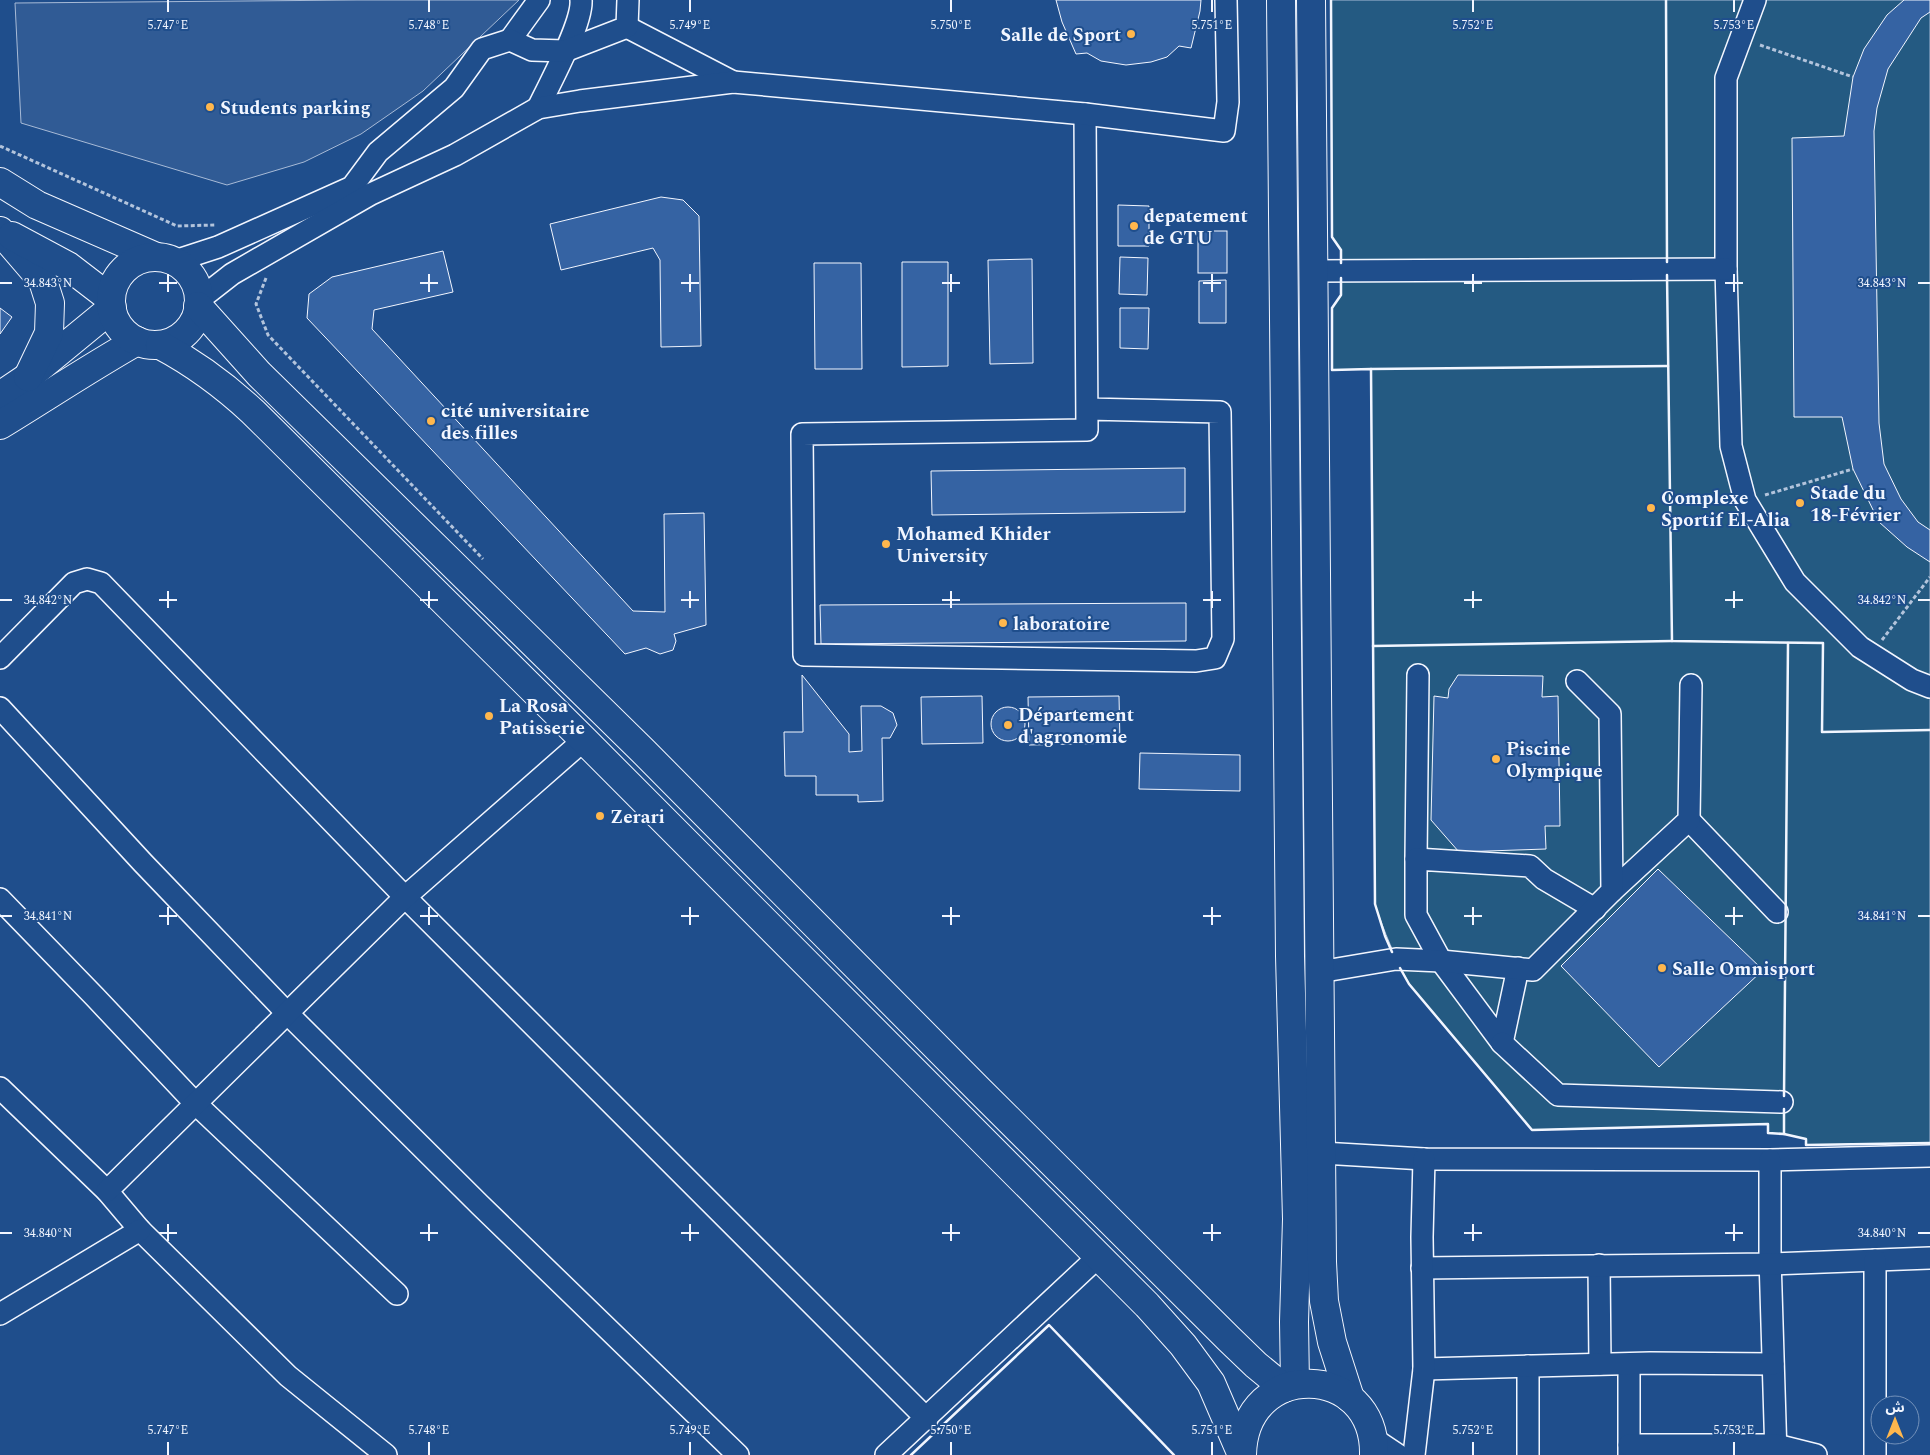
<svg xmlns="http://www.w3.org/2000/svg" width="1930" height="1455" font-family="Spectral,'Noto Sans Arabic',serif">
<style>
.green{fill:#245a82;stroke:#a8bbd7}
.parking{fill:#305b95;stroke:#a8bbd7}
.building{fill:#3563a3;stroke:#f2f6ff}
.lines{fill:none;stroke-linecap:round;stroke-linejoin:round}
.minor-casing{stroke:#f2f6ff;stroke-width:24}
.major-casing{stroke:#f2f6ff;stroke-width:30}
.highway-casing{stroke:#f2f6ff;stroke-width:30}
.path{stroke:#b3c4dc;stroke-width:3;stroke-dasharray:4 2.5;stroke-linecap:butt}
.minor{stroke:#1f4e8c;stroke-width:21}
.major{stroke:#1f4e8c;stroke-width:28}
.highway{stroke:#1f4e8c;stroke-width:28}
.wall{stroke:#f2f6ff;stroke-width:2.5}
.ticks{fill:none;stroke:#f2f6ff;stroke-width:2}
.poi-dot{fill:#ffb74d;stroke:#1f4e8c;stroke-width:2}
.labels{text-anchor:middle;stroke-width:4;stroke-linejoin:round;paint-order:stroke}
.poi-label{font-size:19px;font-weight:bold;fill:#f2f6ff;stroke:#1f4e8c;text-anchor:start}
.ticks-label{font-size:12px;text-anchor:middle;fill:#f2f6ff;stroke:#1f4e8c;stroke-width:4;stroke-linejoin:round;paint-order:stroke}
</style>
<rect width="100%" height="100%" fill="#1f4e8c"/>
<path class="green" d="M1331 0H1930V1143L1806 1145V1139L1784 1134 1768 1133V1124L1532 1130 1409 984C1395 957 1384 932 1375 904L1371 369 1332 370V308L1341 295V250L1332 237Z"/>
<polygon class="parking" points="358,0 519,0 423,91 361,134 304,162 227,185 21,123 15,3"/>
<g class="building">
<polygon points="1056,0 1201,0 1200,11 1191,48 1179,46 1167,57 1151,62 1126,65 1101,61 1087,53 1076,54 1062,22"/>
<polygon points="1904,0 1930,0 1930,12 1921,18 1888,69 1877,108 1874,131 1879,423 1884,464 1901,499 1918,522 1930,530 1930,562 1907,547 1879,522 1853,469 1842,417 1794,417 1792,138 1844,136 1853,77 1864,49 1887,15"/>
<polygon points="661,197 683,200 699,216 701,346 661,347 660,260 653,248 561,270 550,224"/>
<polygon points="1118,205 1149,206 1149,246 1118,246"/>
<rect x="1198" y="231" width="29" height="42"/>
<polygon points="443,251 453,292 374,310 372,329 633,611 665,612 664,514 704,513 706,625 674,634 676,641 673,650 660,654 646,648 625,654 307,318 309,294 332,277"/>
<polygon points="1120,257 1148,258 1147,295 1119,294"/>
<polygon points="1032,259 1033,363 990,364 988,260"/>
<polygon points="902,262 948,262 948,366 902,367"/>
<polygon points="814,263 861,263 862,369 815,369"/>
<polygon points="1226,280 1226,323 1199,323 1199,281"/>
<polygon points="0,308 12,317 0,334"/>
<polygon points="1120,308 1149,308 1148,349 1120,348"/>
<polygon points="1185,468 1185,512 932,515 931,471"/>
<polygon points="1186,603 1186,641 821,644 820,605"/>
<polygon points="802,675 849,734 849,752 862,751 861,706 881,706 893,713 897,725 890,738 882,738 883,801 858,802 858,795 816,795 816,776 785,776 784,732 803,732"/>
<polygon points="1458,675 1543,676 1542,697 1558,696 1560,826 1545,826 1546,849 1459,852 1431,820 1434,696 1448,698 1449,689"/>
<polygon points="982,696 983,743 922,744 921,697"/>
<polygon points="1119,696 1120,743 1029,745 1028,697"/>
<circle cx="1008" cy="724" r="17"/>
<polygon points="1140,753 1240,755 1240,791 1139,789"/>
<polygon points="1658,869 1763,970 1659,1067 1561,966"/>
</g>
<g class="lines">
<defs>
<g id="minor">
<polyline points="1755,0 1726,78 1726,269 1731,446 1745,500 1795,582 1860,647 1912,680 1930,687"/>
<polyline points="627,27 733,82"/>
<polyline points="510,40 539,0"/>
<path d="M538 108C549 85 583 23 581 0"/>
<polyline points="1085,114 1087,430 802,434 804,655 1196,661 1215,658 1223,639 1220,412 1087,409"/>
<polyline points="175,261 218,247 352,187 378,152 454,88 482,49 510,40 532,50 565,51 627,27 628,0"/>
<polyline points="1313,271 1726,269"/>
<polyline points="200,299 232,274 371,194 455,155 538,108 580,101 733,82 1085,114 1224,131 1228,102 1226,0"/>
<polyline points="0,658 74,583 87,579 101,583 405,897 927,1419"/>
<polyline points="0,708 143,863 286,1012 480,1205 738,1455"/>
<polyline points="1689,820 1777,912"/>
<polyline points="1416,859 1418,675"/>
<polyline points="1612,891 1689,820 1691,685"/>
<polyline points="0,899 95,997 195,1103 397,1294"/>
<polyline points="1518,968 1502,1043 1441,961 1416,915 1416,859 1530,866 1544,879 1595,909"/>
<polyline points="1319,972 1396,959 1441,961 1533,970 1612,891 1610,714 1577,681"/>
<polyline points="1502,1043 1558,1095 1782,1102"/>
<polyline points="0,1088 107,1191 140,1230 288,1376 386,1455"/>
<polyline points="1322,1153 1424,1159 1770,1160 1930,1156"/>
<polyline points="1770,1160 1770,1258 1776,1455"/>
<polyline points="107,1191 405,897 584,740"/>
<polyline points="1599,1265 1600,1364"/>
<polyline points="1422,1268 1770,1264 1930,1258"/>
<polyline points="0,1314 140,1230"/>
<polyline points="1629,1364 1629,1455"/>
<polyline points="1528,1366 1528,1455"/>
<polyline points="1424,1369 1650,1363 1773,1364"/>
<polyline points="1374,1439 1398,1455"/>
<polyline points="1629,1445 1776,1445 1816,1455"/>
<polyline points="886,1455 1099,1256"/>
<polyline points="1414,1455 1424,1369 1422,1237 1424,1159"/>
<polyline points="1875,1455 1875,1260"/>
</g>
<g id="major">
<polyline points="1281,0 1290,956 1297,1219 1294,1322 1295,1384"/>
<polyline points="1311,0 1322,1262 1324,1301 1332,1342 1350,1398"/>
<polyline points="0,396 28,377 112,308"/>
<path d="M0 425C46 397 91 367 137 341"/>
</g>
<g id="highway">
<polyline points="0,182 37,205 154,256"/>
<polyline points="0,231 43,281 50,303 49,333 28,377"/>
<polyline points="12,236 68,266 111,299"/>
<circle cx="155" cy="301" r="44"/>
<polyline points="198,306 259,374 643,751 979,1090 1229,1339 1256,1365 1284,1388"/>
<path d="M160 345C194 363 224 385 253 412L584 740 1147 1305 1183 1345 1211 1383 1242 1455"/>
<path d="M1242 1455C1244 1358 1376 1362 1374 1455"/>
</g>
</defs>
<use href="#minor" class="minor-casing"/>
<use href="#major" class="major-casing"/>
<use href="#highway" class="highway-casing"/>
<g class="path">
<polyline points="1760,45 1853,77"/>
<polyline points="0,146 177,226 215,225"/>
<polyline points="266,278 256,304 268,335 483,559"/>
<polyline points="1765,495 1853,469"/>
<polyline points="1882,640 1930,577"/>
</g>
<use href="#minor" class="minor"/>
<use href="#major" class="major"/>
<use href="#highway" class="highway"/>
<g class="wall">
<polyline points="1331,0 1332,237 1341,250 1341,263"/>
<polyline points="1666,0 1667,262"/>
<polyline points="1667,275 1672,641 1823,643 1822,732 1930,730"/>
<polyline points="1341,278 1341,295 1332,308 1332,370 1371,369 1375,904 1385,936 1392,952"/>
<polyline points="1371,369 1668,366"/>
<polyline points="1373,646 1672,641"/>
<polyline points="1400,968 1409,984 1532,1130 1768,1124 1768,1133 1784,1134 1806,1139 1806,1145 1930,1143"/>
<polyline points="1784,1096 1788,643"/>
<polyline points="1784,1134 1784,1109"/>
<polyline points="911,1455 1049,1325 1174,1455"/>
</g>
</g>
<path class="ticks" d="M168 0V12M429 0V12M690 0V12M951 0V12M1212 0V12M1473 0V12M1734 0V12M168 274V292M429 274V292M690 274V292M951 274V292M1212 274V292M1473 274V292M1734 274V292M0 283H12M159 283H177M420 283H438M681 283H699M942 283H960M1203 283H1221M1464 283H1482M1725 283H1743M1918 283H1930M168 591V608M429 591V608M690 591V608M951 591V608M1212 591V608M1473 591V608M1734 591V608M0 600H12M159 600H177M420 600H438M681 600H699M942 600H960M1203 600H1221M1464 600H1482M1725 600H1743M1918 600H1930M168 907V925M429 907V925M690 907V925M951 907V925M1212 907V925M1473 907V925M1734 907V925M0 916H12M159 916H177M420 916H438M681 916H699M942 916H960M1203 916H1221M1464 916H1482M1725 916H1743M1918 916H1930M168 1224V1241M429 1224V1241M690 1224V1241M951 1224V1241M1212 1224V1241M1473 1224V1241M1734 1224V1241M0 1233H12M159 1233H177M420 1233H438M681 1233H699M942 1233H960M1203 1233H1221M1464 1233H1482M1725 1233H1743M1918 1233H1930M168 1442V1455M429 1442V1455M690 1442V1455M951 1442V1455M1212 1442V1455M1473 1442V1455M1734 1442V1455"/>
<g class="poi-dot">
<circle cx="1131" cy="34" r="5"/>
<circle cx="210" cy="107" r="5"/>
<circle cx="1134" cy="226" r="5"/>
<circle cx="431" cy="421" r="5"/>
<circle cx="1800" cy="503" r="5"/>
<circle cx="1651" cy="508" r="5"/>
<circle cx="886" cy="544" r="5"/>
<circle cx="1003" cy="623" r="5"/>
<circle cx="489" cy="716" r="5"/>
<circle cx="1008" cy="725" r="5"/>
<circle cx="1496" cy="759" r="5"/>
<circle cx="600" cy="816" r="5"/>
<circle cx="1662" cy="968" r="5"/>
</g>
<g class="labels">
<g class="poi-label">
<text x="1121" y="41" text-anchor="end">Salle de Sport</text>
<text x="220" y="114">Students parking</text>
<text x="1144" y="222">depatement<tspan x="1144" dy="22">de GTU</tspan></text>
<text x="441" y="417">cité universitaire<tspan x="441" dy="22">des filles</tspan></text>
<text x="1810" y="499">Stade du<tspan x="1810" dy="22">18-Février</tspan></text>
<text x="1661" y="504">Complexe<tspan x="1661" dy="22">Sportif El-Alia</tspan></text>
<text x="896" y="540">Mohamed Khider<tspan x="896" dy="22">University</tspan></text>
<text x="1013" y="630">laboratoire</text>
<text x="499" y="712">La Rosa<tspan x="499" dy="22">Patisserie</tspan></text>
<text x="1018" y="721">Département<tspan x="1018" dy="22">d'agronomie</tspan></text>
<text x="1506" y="755">Piscine<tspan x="1506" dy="22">Olympique</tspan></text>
<text x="610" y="823">Zerari</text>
<text x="1672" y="975">Salle Omnisport</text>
</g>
</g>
<g class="ticks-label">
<text x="168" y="29">5.747°E</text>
<text x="429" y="29">5.748°E</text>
<text x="690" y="29">5.749°E</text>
<text x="951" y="29">5.750°E</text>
<text x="1212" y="29">5.751°E</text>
<text x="1473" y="29">5.752°E</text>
<text x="1734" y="29">5.753°E</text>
<text x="48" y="287">34.843°N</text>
<text x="1882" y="287">34.843°N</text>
<text x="48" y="604">34.842°N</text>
<text x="1882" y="604">34.842°N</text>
<text x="48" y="920">34.841°N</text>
<text x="1882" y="920">34.841°N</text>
<text x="48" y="1237">34.840°N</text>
<text x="1882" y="1237">34.840°N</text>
<text x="168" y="1434">5.747°E</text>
<text x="429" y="1434">5.748°E</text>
<text x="690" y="1434">5.749°E</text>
<text x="951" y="1434">5.750°E</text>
<text x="1212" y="1434">5.751°E</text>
<text x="1473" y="1434">5.752°E</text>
<text x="1734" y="1434">5.753°E</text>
</g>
<g transform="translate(1895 1420)"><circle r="24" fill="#1f4e8c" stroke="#7391ba"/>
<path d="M0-4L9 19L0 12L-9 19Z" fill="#ffb74d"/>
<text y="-8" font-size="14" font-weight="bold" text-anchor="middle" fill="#f2f6ff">ش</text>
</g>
</svg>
